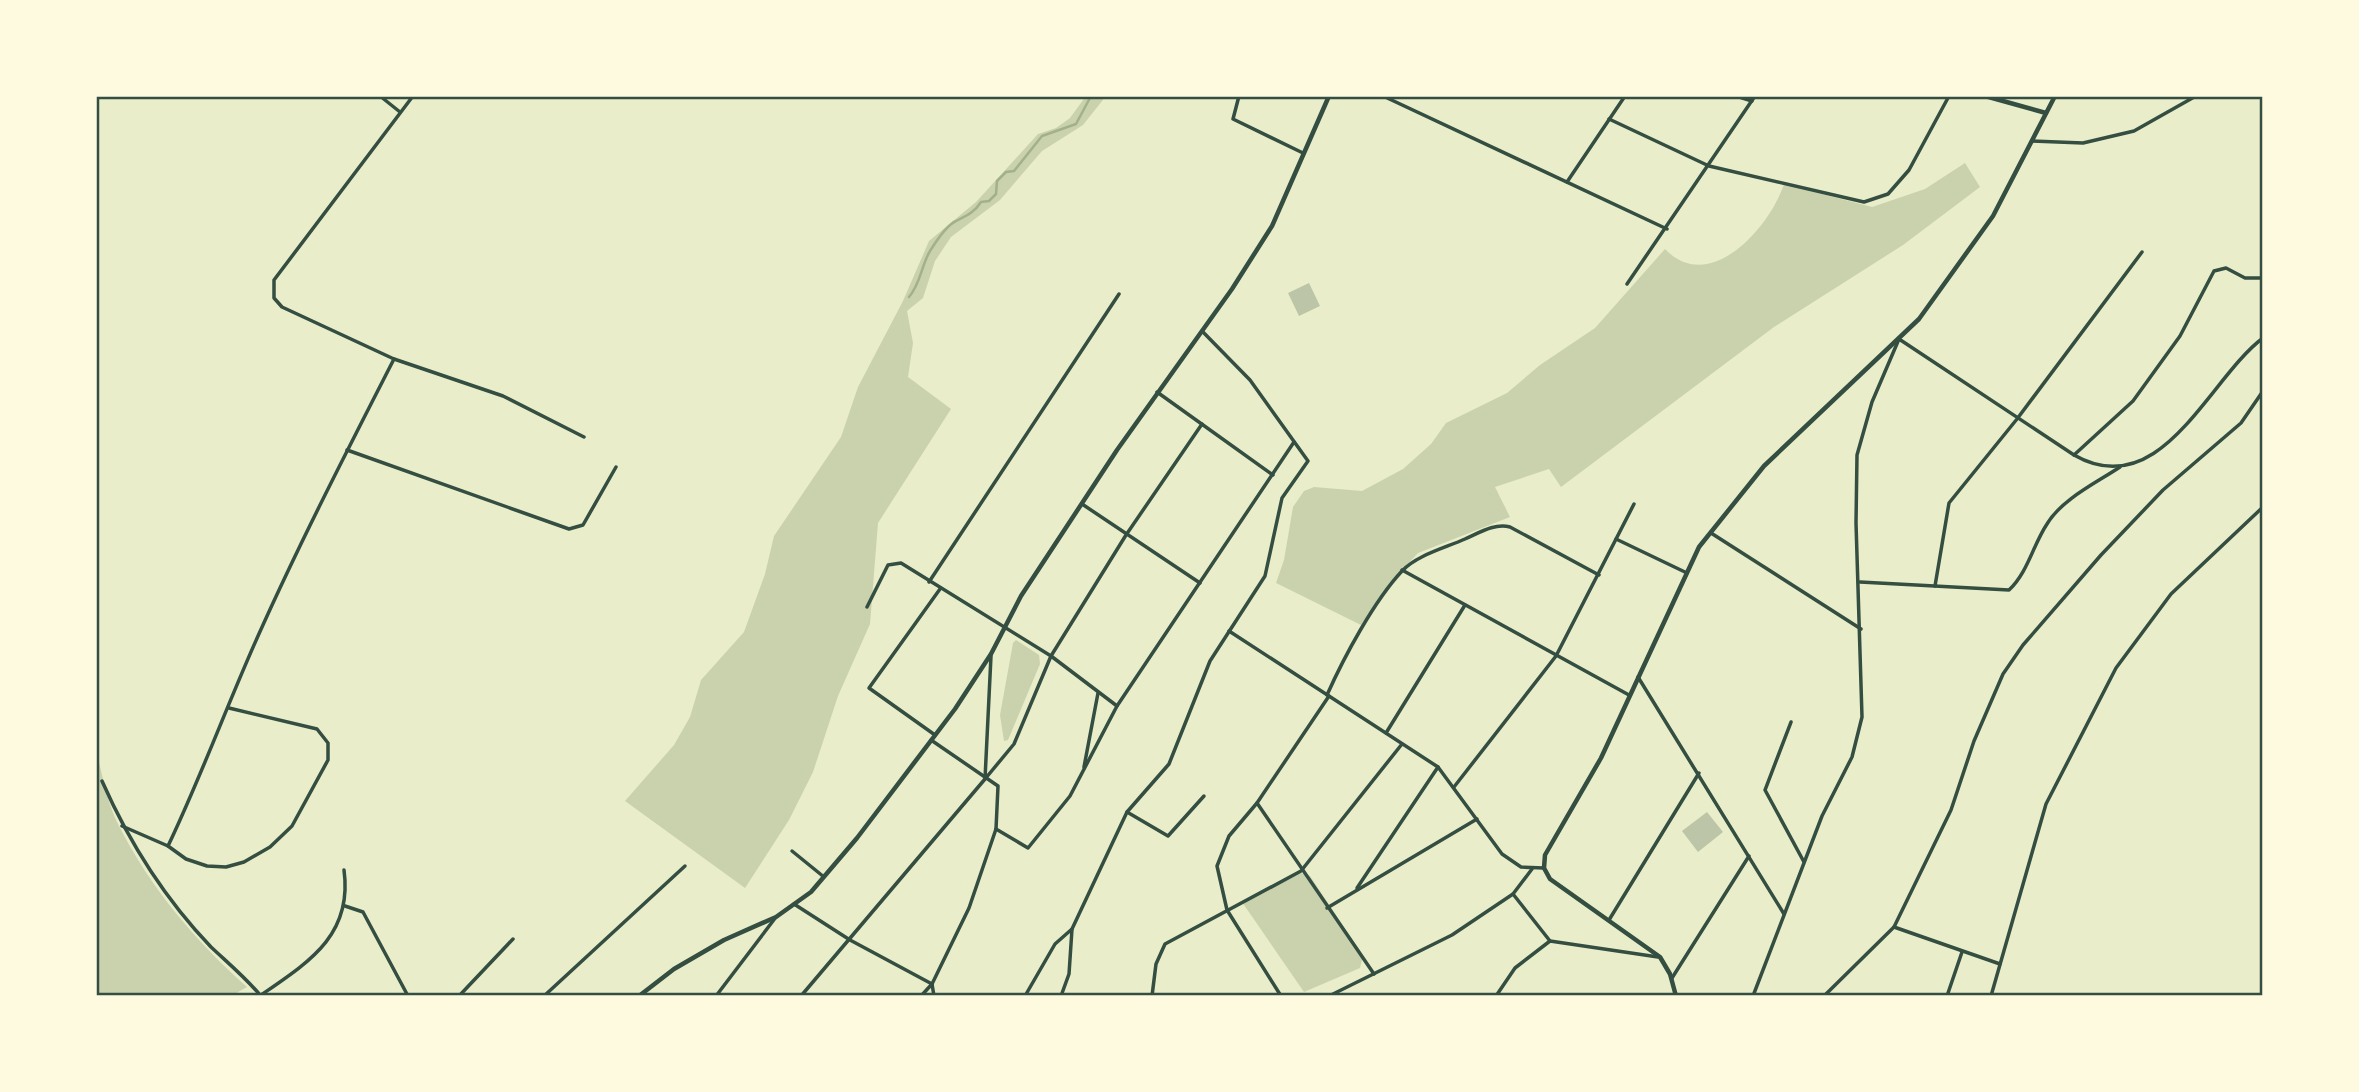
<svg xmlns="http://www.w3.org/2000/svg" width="2359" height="1092" font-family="'DM Sans',sans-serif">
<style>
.green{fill:#cad2ad}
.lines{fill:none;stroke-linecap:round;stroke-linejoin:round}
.stream{stroke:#a3b18a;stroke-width:2.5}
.building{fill:#bcc5a7}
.minor{stroke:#344e41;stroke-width:3.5}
.tertiary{stroke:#344e41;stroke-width:4.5}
.neatline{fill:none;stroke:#344e41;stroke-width:2.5}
</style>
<rect width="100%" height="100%" fill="#e9edc9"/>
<g class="green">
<polygon points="1086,96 1106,96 1083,125 1042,151 1000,200 951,237 935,261 923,298 907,311 913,343 908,377 951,409 878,523 870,624 838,696 813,772 789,820 745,888 625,801 674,745 690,717 701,680 744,632 765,574 774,536 841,437 858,387 903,301 929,241 976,202 1038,134 1056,128 1070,118"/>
<path d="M1965 163 1980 187 1903 245 1774 327 1561 487 1549 469 1495 487 1510 517 1418 553 1393 580 1361 625 1276 583 1284 560 1293 507 1304 491 1314 487 1362 491 1403 469 1431 444 1446 423 1507 393 1540 365 1595 328 1665 249C1710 296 1770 227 1784 184L1872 207 1925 189Z"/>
<polygon points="1016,640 1039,655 1040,664 1008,740 1004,741 1000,715 1013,643"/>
<path d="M96 752C103 775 107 803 118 824 149 886 195 941 247 987L231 996H96Z"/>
<polygon points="1301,873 1310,876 1363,956 1360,968 1304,992 1242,902"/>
</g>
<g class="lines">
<path class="stream" d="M909 297C921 283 921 266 930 251 935 243 947 225 956 221 966 216 974 213 981 202L989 201 996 194 997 181 1006 172 1014 171 1042 136 1076 124 1091 96"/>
</g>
<g class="building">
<polygon points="1309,283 1320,306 1299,316 1288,293"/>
<polygon points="1707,812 1723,832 1698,852 1682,831"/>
</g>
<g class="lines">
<g class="minor">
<polyline points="380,96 400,112"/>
<polyline points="413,96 274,280 274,298 282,307 394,359 503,396 584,437"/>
<polyline points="1239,96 1233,119 1303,153"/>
<polyline points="1383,96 1667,229"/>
<polyline points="1736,96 1752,101"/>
<polyline points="1609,119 1709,166 1864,202 1888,194 1909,170 1949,96"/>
<polyline points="2032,141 2083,143 2134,131 2196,96"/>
<polyline points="1567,182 1625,96"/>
<polyline points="1627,284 1755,96"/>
<polyline points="1157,392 1273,475"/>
<polyline points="347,450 569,529 583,525 616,467"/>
<polyline points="2074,455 2133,401 2180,336 2214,271 2226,268 2245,278 2263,278"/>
<polyline points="1082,504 1200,583"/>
<polyline points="1711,533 1861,629"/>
<polyline points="1616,539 1687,573"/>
<polyline points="1402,570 1629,695"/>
<polyline points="929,582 1119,294"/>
<path d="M1860 582 2009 590C2028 572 2033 545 2047 524 2062 499 2096 483 2120 467"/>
<polyline points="1935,586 1949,503 2017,419 2142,252"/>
<polyline points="867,607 888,565 901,563 1051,656 1117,706"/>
<polyline points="1229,631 1438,767 1502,854 1521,867 1544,868"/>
<polyline points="1638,677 1784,914"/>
<path d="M1327 695C1344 657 1374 601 1402 571 1417 555 1445 548 1465 539 1479 533 1494 523 1510 527L1599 575"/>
<polyline points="1791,722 1765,790 1804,862"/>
<polyline points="1386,733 1465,605"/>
<polyline points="935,735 869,688 940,589"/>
<polyline points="1084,767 1098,693"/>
<polyline points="985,779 1014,744 1051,656 1126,535 1202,424"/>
<path d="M102 781C129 842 164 898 211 947 228 963 246 978 261 996"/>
<polyline points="1454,787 1556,656 1634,504"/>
<polyline points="1257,803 1374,974"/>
<polyline points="1127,812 1168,836 1204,796"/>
<path d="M122 826 168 846C201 777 227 705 258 636 300 542 347 451 394 359"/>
<polyline points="996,829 1028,848 1070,796 1117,706 1294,442"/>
<polyline points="168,846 186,859 207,866 226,867 244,862 270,847 292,826 328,760 328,743 317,729 229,708"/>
<polyline points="792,851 824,877"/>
<polyline points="1357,888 1438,767"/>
<polyline points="1513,894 1550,941"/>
<polyline points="794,904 850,940 932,984 969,908 996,829 998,786 931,740"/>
<polyline points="345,906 363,912 408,996"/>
<polyline points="1327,908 1477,819"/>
<polyline points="1609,920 1699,773"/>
<polyline points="1894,927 2000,964"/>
<polyline points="1672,978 1749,856"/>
<polyline points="932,984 934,996"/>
<path d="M261 995C309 962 353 935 344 870"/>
<polyline points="459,996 513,939"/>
<polyline points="544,996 685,866"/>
<polyline points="716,996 776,917"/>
<polyline points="801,996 985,779 991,656"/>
<polyline points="921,996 932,984"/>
<polyline points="1025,996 1055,944 1072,929"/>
<polyline points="1061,996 1069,974 1072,929 1127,812 1169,764 1210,661 1265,576 1282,498 1308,461 1250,380 1202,331"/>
<polyline points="1152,996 1156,964 1165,944 1301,871 1402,744"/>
<polyline points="1281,996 1227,910 1217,866 1229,836 1257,803 1329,696"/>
<polyline points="1329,996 1452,935 1513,894 1532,869"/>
<polyline points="1496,996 1515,968 1550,941 1658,957"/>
<path d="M1753 996 1822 816 1852 757 1862 717 1856 523 1857 455 1872 402 1899 339 2074 455C2161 505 2209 378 2263 338"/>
<polyline points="1824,996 1894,927 1951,810 1974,741 2003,674 2023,645 2101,555 2163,490 2241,423 2263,391"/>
<polyline points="1947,996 1962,952"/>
<polyline points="1991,996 2046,804 2116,668 2171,594 2263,507"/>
</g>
<g class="tertiary">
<polyline points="1985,96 2046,113"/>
<polyline points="639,996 674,969 724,940 776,917 811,892 857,838 955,709 991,654 1021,596 1117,450 1232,289 1272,226 1329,96"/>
<polyline points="1676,996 1670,974 1660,957 1550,879 1544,868 1545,855 1601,758 1699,547 1764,466 1919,319 1993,216 2055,96"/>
</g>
</g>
<rect width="2359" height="1092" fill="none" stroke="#fefae0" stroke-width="196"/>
<rect x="98" y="98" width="2163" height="896" class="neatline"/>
</svg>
